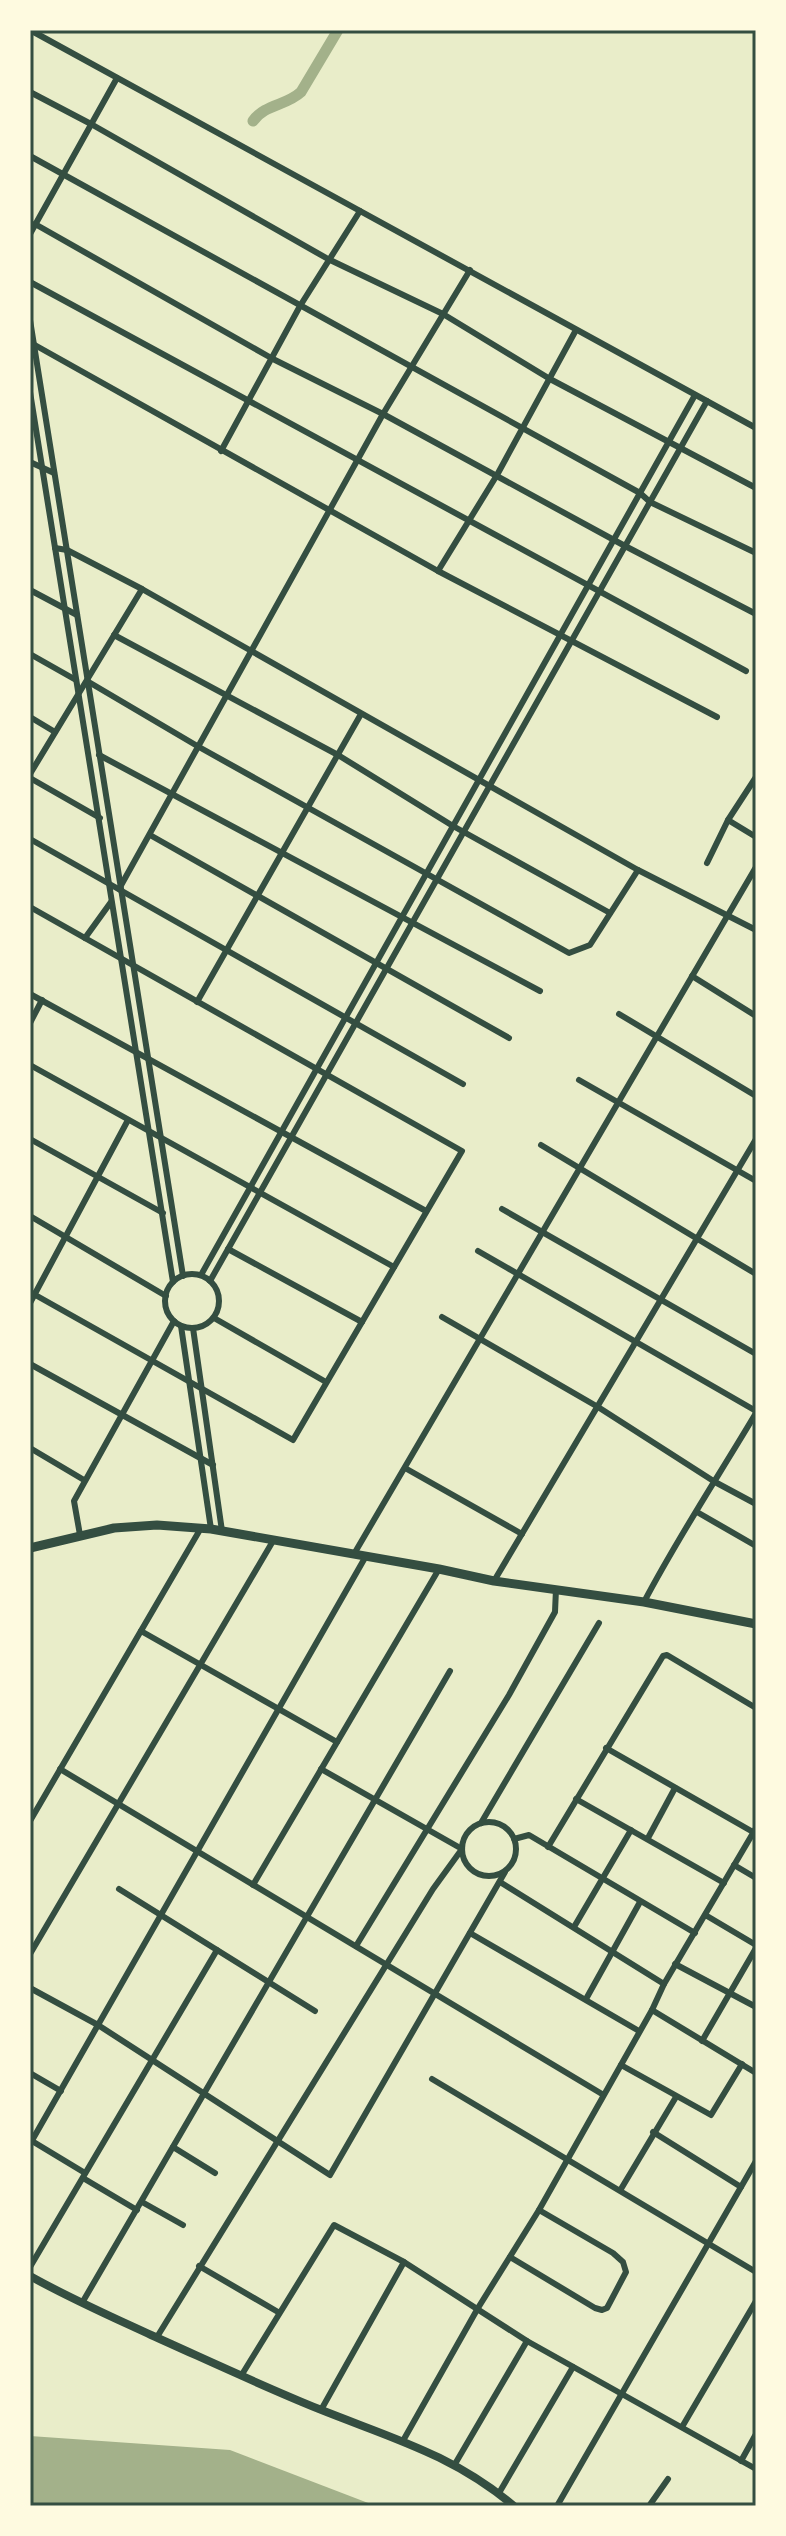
<svg xmlns="http://www.w3.org/2000/svg" width="786" height="2536" font-family="'Varela Round',sans-serif">
<style>
.water{fill:#a3b18a}
.lines{fill:none;stroke-linecap:round;stroke-linejoin:round}
.canal{stroke:#a3b18a;stroke-width:11}
.minor{stroke:#344e41;stroke-width:6}
.tertiary{stroke:#344e41;stroke-width:8}
.secondary{stroke:#344e41;stroke-width:9}
.neatline{fill:none;stroke:#344e41;stroke-width:3}
</style>
<rect width="100%" height="100%" fill="#e9edc9"/>
<polygon class="water" points="30,2436 230,2450 376,2506 30,2506"/>
<g class="lines">
<path class="canal" d="M253 121C265 104 286 106 301 92L338 30"/>
<g class="minor">
<polyline points="30,30 756,428"/>
<polyline points="30,92 91,124 328,259 443,314 550,379 756,488"/>
<polyline points="30,156 640,493 650,502 756,553"/>
<polyline points="35,224 273,359 383,414 625,546 756,614"/>
<polyline points="30,234 117,78"/>
<polyline points="30,282 746,671"/>
<polyline points="30,320 183,1276"/>
<polyline points="33,344 438,571 717,717"/>
<polyline points="30,392 173,1282"/>
<polyline points="221,451 300,306 360,211"/>
<polyline points="30,462 54,473"/>
<polyline points="55,548 67,550 142,589 638,870 756,930"/>
<polyline points="438,571 497,475 576,330"/>
<polyline points="30,590 77,615"/>
<polyline points="114,635 338,755 453,826 610,913"/>
<polyline points="30,654 76,680"/>
<polyline points="87,681 199,747 569,953 590,945 638,870"/>
<polyline points="30,717 55,732"/>
<polyline points="99,755 540,991"/>
<polyline points="30,774 142,589"/>
<polyline points="30,778 100,818"/>
<polyline points="728,820 756,837"/>
<polyline points="150,835 509,1038"/>
<polyline points="30,839 463,1084"/>
<polyline points="707,863 728,820 756,777"/>
<polyline points="119,889 383,414 470,270"/>
<polyline points="30,907 462,1151 293,1440 30,1292"/>
<polyline points="85,938 111,902"/>
<polyline points="692,976 756,1016"/>
<polyline points="30,994 426,1211"/>
<polyline points="197,1002 361,714"/>
<polyline points="619,1014 756,1096"/>
<polyline points="30,1023 42,1000"/>
<polyline points="30,1065 394,1267"/>
<polyline points="579,1080 756,1181"/>
<polyline points="30,1139 163,1213"/>
<polyline points="541,1145 756,1274"/>
<polyline points="502,1209 756,1354"/>
<polyline points="30,1216 166,1296"/>
<polyline points="228,1249 362,1322"/>
<polyline points="478,1251 756,1411"/>
<circle cx="192" cy="1301" r="27"/>
<polyline points="201,1275 695,395"/>
<polyline points="210,1281 707,401"/>
<polyline points="30,1303 128,1120"/>
<polyline points="442,1317 598,1407 715,1482 756,1504"/>
<polyline points="214,1318 326,1382"/>
<polyline points="181,1326 211,1529"/>
<polyline points="193,1328 222,1531"/>
<polyline points="30,1364 213,1465"/>
<polyline points="30,1448 84,1480"/>
<polyline points="405,1468 522,1534"/>
<polyline points="697,1512 756,1546"/>
<polyline points="80,1535 74,1501 174,1321"/>
<polyline points="354,1554 756,867"/>
<polyline points="494,1581 756,1139"/>
<path d="M644 1602C678 1537 718 1477 756 1413"/>
<polyline points="141,1631 337,1742"/>
<polyline points="606,1748 753,1832"/>
<polyline points="60,1769 602,2094"/>
<polyline points="576,1799 724,1883"/>
<polyline points="30,1821 201,1528"/>
<circle cx="489" cy="1849" r="27"/>
<polyline points="481,1823 599,1623"/>
<polyline points="648,1838 675,1788"/>
<polyline points="514,1839 529,1835 695,1933"/>
<polyline points="548,1847 663,1656 667,1655 756,1708"/>
<polyline points="734,1865 756,1878"/>
<polyline points="500,1882 664,1984"/>
<polyline points="253,1885 439,1569"/>
<polyline points="119,1889 315,2011"/>
<polyline points="707,1916 756,1945"/>
<polyline points="574,1927 631,1830"/>
<polyline points="470,1933 639,2031"/>
<polyline points="356,1946 509,1695 555,1612 556,1589"/>
<polyline points="30,1954 273,1541"/>
<polyline points="675,1964 756,2007"/>
<polyline points="30,1988 98,2025 330,2175 505,1872"/>
<polyline points="586,1999 640,1902"/>
<polyline points="652,2010 756,2073"/>
<polyline points="702,2041 756,1948"/>
<polyline points="621,2065 711,2115 742,2064"/>
<polyline points="30,2073 61,2091"/>
<polyline points="432,2079 756,2272"/>
<polyline points="653,2132 741,2187"/>
<polyline points="32,2141 85,2173"/>
<polyline points="30,2144 366,1556"/>
<polyline points="173,2147 215,2173"/>
<polyline points="83,2178 137,2210"/>
<polyline points="621,2189 676,2097"/>
<polyline points="142,2202 183,2225"/>
<polyline points="510,2257 595,2308 602,2310 607,2308 626,2272 623,2262 613,2253 539,2210"/>
<polyline points="199,2266 278,2312"/>
<polyline points="30,2267 217,1950"/>
<polyline points="82,2303 450,1671"/>
<polyline points="157,2337 433,1889 462,1849 321,1769"/>
<polyline points="241,2376 334,2225 404,2262 527,2341 756,2469"/>
<polyline points="321,2410 404,2262"/>
<polyline points="682,2427 756,2301"/>
<polyline points="404,2439 478,2308 539,2210 652,2010 664,1984 756,1828"/>
<polyline points="741,2461 756,2434"/>
<polyline points="455,2464 527,2341"/>
<polyline points="499,2493 573,2367"/>
<polyline points="557,2506 756,2161"/>
<polyline points="649,2506 668,2479"/>
</g>
<path class="tertiary" d="M30 2276C69 2298 110 2316 151 2335 207 2360 262 2386 319 2409 391 2438 452 2454 514 2506"/>
<polyline class="secondary" points="30,1548 114,1528 157,1525 211,1529 439,1569 494,1581 644,1602 756,1624"/>
</g>
<rect width="786" height="2536" fill="none" stroke="#fefae0" stroke-width="64"/>
<rect x="32" y="32" width="722" height="2472" class="neatline"/>
</svg>
